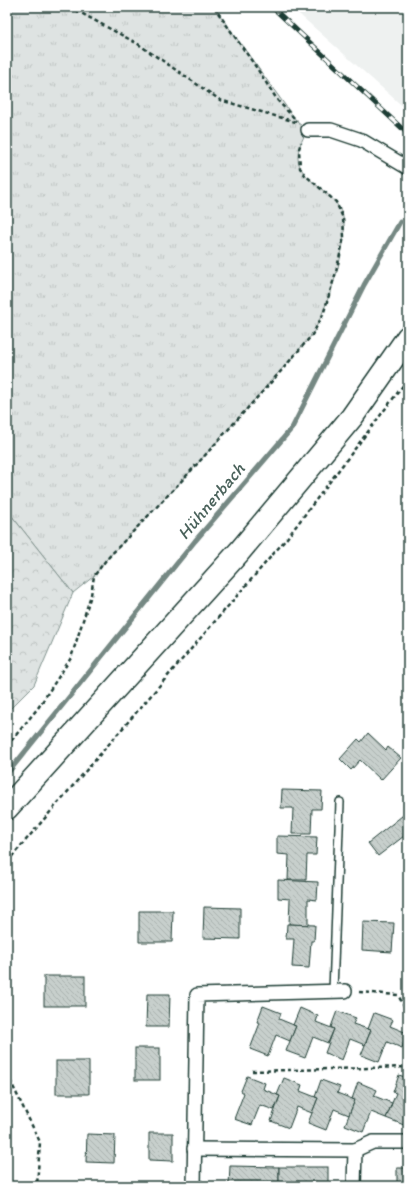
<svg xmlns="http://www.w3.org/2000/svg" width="415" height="1193" font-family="Itim,sans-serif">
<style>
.built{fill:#eef1f0}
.grass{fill:url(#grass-tufts);stroke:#7e908b}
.forest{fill:url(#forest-crowns);stroke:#7e908b}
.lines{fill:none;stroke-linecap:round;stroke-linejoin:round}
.stream{stroke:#758883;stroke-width:5}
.building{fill:url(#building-back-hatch);stroke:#1f3d34}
.service-casing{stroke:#1f3d34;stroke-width:10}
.minor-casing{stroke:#1f3d34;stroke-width:16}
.trunk-casing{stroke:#1f3d34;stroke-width:25}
.path{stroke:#1f3d34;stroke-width:2.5;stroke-dasharray:4 3;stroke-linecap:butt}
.service{stroke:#fff;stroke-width:7}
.minor{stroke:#fff;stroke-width:13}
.trunk{stroke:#fff;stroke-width:22}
.rail-casing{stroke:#1f3d34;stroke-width:4.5}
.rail{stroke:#fff;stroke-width:3;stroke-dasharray:9;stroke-linecap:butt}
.labels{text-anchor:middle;stroke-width:3;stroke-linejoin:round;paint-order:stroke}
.water-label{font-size:18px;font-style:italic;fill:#4a625b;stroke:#fff}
</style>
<defs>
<pattern id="grass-tufts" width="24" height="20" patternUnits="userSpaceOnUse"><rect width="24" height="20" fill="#dee3e2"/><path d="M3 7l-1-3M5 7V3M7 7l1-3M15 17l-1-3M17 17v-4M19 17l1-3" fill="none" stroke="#bec4c2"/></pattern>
<pattern id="forest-crowns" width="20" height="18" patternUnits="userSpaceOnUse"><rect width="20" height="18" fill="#dee3e2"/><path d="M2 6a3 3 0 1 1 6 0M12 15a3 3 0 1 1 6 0" fill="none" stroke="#bec4c2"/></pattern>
<pattern id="building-back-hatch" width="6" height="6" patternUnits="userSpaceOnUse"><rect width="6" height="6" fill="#c7cfcc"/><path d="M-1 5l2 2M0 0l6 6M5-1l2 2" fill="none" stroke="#aab3b0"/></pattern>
</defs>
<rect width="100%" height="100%" fill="#fff"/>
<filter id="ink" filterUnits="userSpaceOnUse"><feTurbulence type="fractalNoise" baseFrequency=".025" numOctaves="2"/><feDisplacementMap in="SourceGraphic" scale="8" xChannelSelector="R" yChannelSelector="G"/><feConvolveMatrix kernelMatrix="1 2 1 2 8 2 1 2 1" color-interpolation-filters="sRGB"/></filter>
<g filter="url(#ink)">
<polygon class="built" points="291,7 408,7 408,111"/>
<path class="grass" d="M7 7H214L298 123 308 130C275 180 333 181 343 217 350 244 326 310 312 335L189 473 106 560 94 576 73 593 7 510Z"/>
<polygon class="forest" points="7,510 73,593 34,685 7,712"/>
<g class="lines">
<polyline class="stream" points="7,774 195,541 292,428 364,285 400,222"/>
</g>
<g class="building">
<polygon points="368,733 386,750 388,747 401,758 381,780 360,760 351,770 340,759 358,739 361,742"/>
<polygon points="282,790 322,791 321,809 312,809 311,834 292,834 293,808 281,808"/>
<polygon points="407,812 408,833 378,856 368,843"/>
<polygon points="277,836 317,837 316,855 307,855 306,880 288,880 289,855 277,854"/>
<polygon points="278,880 318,882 317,900 308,899 308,925 289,924 290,899 278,898"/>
<polygon points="204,907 240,908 240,939 203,938"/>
<polygon points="139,911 173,911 172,942 139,942"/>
<polygon points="363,922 394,923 392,952 362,950"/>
<polygon points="287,924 315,925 314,941 311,941 309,968 292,967 294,939 286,939"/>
<rect x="44" y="976" width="41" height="30"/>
<polygon points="147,994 170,994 169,1027 146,1027"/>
<polygon points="263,1006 281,1013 279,1019 296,1026 290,1041 276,1035 268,1056 250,1049 260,1023 257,1022"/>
<polygon points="300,1008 318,1016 316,1022 334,1029 328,1043 313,1037 305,1058 286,1051 296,1026 293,1025"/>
<polygon points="337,1011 356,1018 353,1024 371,1030 365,1045 350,1039 342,1060 325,1053 334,1029 331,1027"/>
<polygon points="374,1013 393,1020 390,1026 407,1033 402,1048 387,1042 379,1062 361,1055 371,1030 368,1029"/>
<rect x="135" y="1048" width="25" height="32"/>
<rect x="56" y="1061" width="33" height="33"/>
<polygon points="399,1075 408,1078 408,1115 404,1125 386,1118 396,1093 393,1092"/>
<polygon points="247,1076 265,1083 263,1089 280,1096 274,1110 260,1105 252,1125 234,1119 244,1093 241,1091"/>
<polygon points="284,1078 302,1085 300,1091 318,1098 312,1113 297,1107 289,1128 271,1121 280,1096 277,1095"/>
<polygon points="321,1080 340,1087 337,1093 355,1100 349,1115 334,1109 326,1130 308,1123 318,1098 315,1097"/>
<polygon points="358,1082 377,1090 374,1096 392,1103 386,1118 371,1112 363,1132 345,1125 355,1100 352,1099"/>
<polygon points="149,1133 173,1133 173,1161 149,1160"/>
<polygon points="87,1134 115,1135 114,1163 86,1162"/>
<polygon points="230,1166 279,1167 279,1186 229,1186"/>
<rect x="279" y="1167" width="49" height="19"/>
<rect x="397" y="1168" width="11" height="18"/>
</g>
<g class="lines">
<defs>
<polyline id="service" points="333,991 340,802"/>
<g id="minor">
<polyline points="308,130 331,130 361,140 408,168"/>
<polyline points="194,1149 355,1150 354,1186"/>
<polyline points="355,1150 373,1142 408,1142"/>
<polyline points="194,1186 197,995 345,991"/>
</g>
<polyline id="trunk" points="7,808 239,552 352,417 408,337"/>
</defs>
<use href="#service" class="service-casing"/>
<use href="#minor" class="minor-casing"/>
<use href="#trunk" class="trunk-casing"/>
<g class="path">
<polyline points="70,7 138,44 220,100 296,122"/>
<polyline points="214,7 256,67 278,101 297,121"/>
<polyline points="7,72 7,104"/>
<polyline points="7,746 38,708 71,658 91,595 94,576 106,560 189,473 282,370 312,335 323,315 336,272 344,237 343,218 336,202 305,175 300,168 299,149 301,142"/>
<polyline points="7,862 287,538 408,379"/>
<polyline points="359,992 398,995 408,1013"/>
<polyline points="252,1071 408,1067"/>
<polyline points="7,1074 40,1142 37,1186"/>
</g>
<use href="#service" class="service"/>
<use href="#minor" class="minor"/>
<use href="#trunk" class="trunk"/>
<defs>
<polyline id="rail" points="272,7 408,134"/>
</defs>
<use href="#rail" class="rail-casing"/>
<use href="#rail" class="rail"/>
</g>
</g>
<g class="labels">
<g class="water-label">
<text transform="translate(211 501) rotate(-50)" y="6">Hühnerbach</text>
</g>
</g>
<rect width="415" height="1193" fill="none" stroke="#fff" stroke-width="24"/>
<rect x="12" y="12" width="391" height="1169" fill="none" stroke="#1f3d34" stroke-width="1.5" filter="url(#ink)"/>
</svg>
